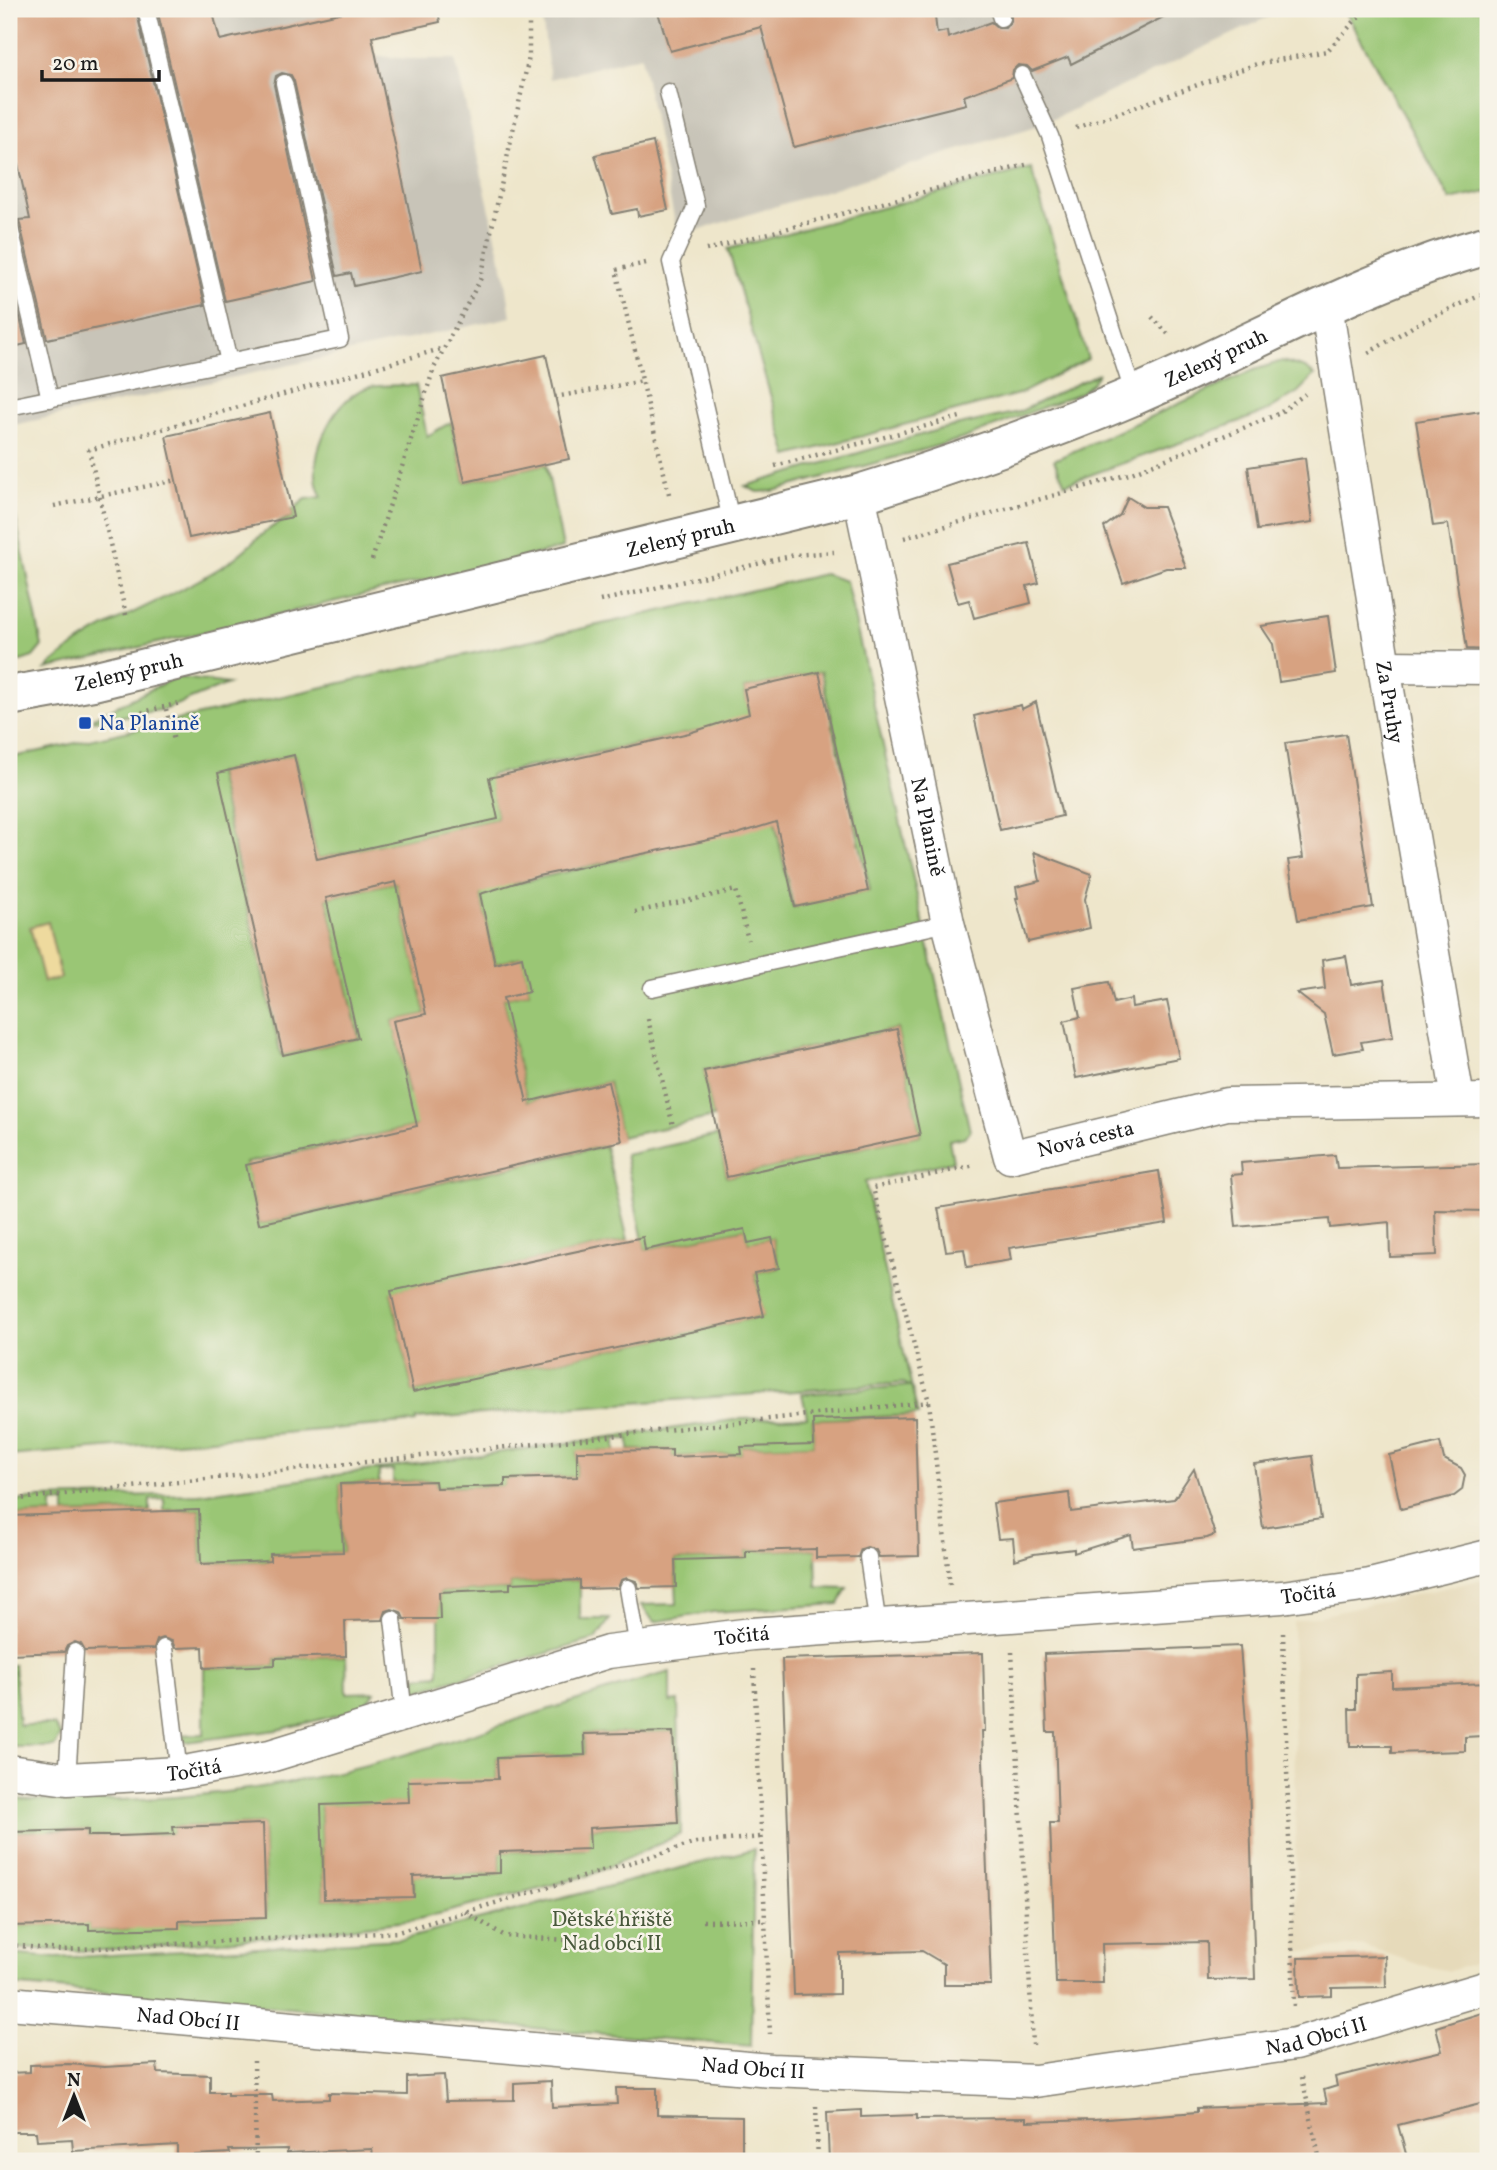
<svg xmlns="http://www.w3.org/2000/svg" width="1497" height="2170" font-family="Vollkorn,serif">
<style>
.built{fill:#e6daba}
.industrial{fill:#c8c4b8}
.green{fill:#9ac674;stroke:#5b7148;stroke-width:2;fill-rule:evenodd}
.sand{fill:#eeda9e;stroke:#857b5d;stroke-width:2}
.building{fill:#d7a281}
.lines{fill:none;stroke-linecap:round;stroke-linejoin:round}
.service-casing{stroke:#858174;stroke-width:19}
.minor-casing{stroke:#858174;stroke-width:35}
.tertiary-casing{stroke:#858174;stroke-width:42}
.path{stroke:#858174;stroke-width:4.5;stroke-dasharray:2 5;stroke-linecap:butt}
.service{stroke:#fff;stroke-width:16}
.minor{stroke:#fff;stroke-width:32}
.tertiary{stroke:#fff;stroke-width:38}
.transit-dot{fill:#1a4fb4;stroke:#f7f3e8;stroke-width:2.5}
.labels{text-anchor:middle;stroke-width:5;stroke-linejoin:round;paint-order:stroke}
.street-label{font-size:21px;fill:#1c1c1c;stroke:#f7f3e8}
.transit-label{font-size:21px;fill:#164399;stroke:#f7f3e8;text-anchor:start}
.park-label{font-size:21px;fill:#48583b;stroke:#f7f3e8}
</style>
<rect width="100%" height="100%" fill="#f7f3e8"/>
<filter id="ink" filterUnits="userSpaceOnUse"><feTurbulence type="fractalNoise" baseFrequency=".0143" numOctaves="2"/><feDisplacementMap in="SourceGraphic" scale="14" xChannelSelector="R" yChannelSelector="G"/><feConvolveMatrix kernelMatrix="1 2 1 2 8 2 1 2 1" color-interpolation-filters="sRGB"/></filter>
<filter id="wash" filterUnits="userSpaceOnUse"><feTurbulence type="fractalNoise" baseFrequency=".00686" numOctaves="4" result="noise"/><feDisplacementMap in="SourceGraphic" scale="28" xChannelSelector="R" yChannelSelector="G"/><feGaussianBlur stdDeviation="1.57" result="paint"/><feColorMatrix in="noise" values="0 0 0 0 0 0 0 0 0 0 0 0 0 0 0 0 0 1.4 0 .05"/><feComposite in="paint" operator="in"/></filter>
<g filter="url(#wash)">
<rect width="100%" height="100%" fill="#eee6cb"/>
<polygon class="built" points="1488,1578 1488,1959 1450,1971 1420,1965 1363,1945 1297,1952 1293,1622"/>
<g class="industrial">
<polygon points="9,9 341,9 350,53 408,59 455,59 505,276 511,317 9,426"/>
<polygon points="541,9 1285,9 1043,124 692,232 677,232 641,56 550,79"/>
</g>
<g class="green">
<polygon points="1344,9 1488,9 1488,192 1450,200"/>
<polygon points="1031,168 1088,359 1022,393 788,456 728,249"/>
<polygon points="1282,361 1305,368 1315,375 1298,392 1263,413 1065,484 1054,460 1254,370"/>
<polygon points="1099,373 1091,384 1080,393 962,439 773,491 757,492 745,486 941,429 1019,412"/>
<path d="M416 385 427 436 451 422 465 482 546 464 563 548 46 669C96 621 165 603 223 566 248 551 265 525 293 517L292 510 306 499 322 497C303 466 330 400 366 388 380 384 401 386 416 385Z"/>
<polygon points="9,485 42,646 33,657 9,665"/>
<path d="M824 574 846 581 970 1131 964 1137 949 1140 953 1161 865 1182 918 1415 813 1420 814 1445 742 1447V1454L672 1457 671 1450H629V1439H615V1451L577 1452V1477L506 1479 505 1486 436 1488 435 1481 393 1482V1470L379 1471V1483L340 1484 343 1552 271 1554 270 1561 201 1564 199 1510H164V1499L150 1500V1511L65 1514V1502L52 1503V1514L10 1516 9 1522V1502L40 1498 199 1494 741 1419 807 1417 802 1394 909 1386 904 1383 416 1419V1422L9 1456V758ZM821 672 870 890 793 907 770 798 736 832 514 884 473 863 495 964 521 957 529 992 503 998 527 1102 608 1082 621 1137 714 1117 704 1070 897 1029 920 1135 727 1177 718 1135 625 1155 645 1250 744 1229 748 1243 772 1238 779 1268 754 1273 763 1316 413 1392 391 1292 628 1240 605 1146 259 1224 246 1163 454 1118 409 1093 393 1021 426 1014 396 882 326 898 359 1038 281 1055 217 773 295 755 317 859 498 819 490 775 712 728 761 759 744 689Z"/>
<polygon points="176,677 228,684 166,709 94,721 93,718"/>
<polygon points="816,1549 817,1587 847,1588 839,1604 713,1612 654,1622 641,1605 677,1604 675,1560 746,1558 746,1551"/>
<polygon points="580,1580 580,1619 610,1619 596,1639 416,1691 416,1677 439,1675 439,1592 510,1589 510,1583"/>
<polygon points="346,1656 347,1693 375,1692 363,1709 277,1730 186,1742 178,1735 204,1734 204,1668 275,1665 275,1658"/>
<polygon points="9,1665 14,1665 19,1725 54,1725 61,1736 54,1747 9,1747"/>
<path d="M670 1672V1702L678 1701 681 1834 590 1875 415 1920 273 1937 91 1951 9 1948V1926L89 1923 90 1930 126 1929 179 1921 266 1917 263 1824 174 1827V1834L140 1835V1842L125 1836H88V1830H51L37 1838 36 1831 9 1832V1799C94 1803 183 1800 268 1786 405 1764 537 1709 670 1672ZM673 1732 678 1823 589 1828V1849L500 1852V1873L413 1875 414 1896 324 1899 321 1806 409 1803 498 1779 497 1758 585 1755 584 1734Z"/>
<polygon points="754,1849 751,2046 9,1985 9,1954 56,1958 404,1939"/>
</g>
<polygon class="sand" points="48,922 61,978 44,982 30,927"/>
<g id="blocks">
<g class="building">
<polygon points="9,9 136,9 205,305 47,339 19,220 30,219 9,123"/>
<polygon points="157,9 212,9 220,40 357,9 438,9 440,22 372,37 422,271 354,286 351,273 337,276 294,81 291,75 282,73 276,76 274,85 316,281 225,301"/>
<polygon points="657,9 934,9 937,33 947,31 948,38 991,22 998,28 1005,28 1011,21 1011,14 1025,9 1179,9 1071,64 1068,57 1032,71 1027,66 1018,65 1013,70 1012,78 964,96 966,104 794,147 761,27 670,51"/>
<polygon points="653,142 668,210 638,216 637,209 612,214 595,155"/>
<polygon points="9,269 26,344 9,348"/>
<polygon points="546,355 569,459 465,482 442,378"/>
<polygon points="1488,410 1488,650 1467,649 1448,524 1433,526 1416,421"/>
<polygon points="270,413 293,517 189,538 166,436"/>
<polygon points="1305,458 1313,522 1257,530 1248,467"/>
<polygon points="1128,497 1144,507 1163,507 1186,568 1166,568 1123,583 1104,527 1120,515"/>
<polygon points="1029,543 1039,583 1027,586 1031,603 974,618 969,600 958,603 947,563"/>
<polygon points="1328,616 1336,673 1279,682 1273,644 1261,626"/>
<polygon points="819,672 868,891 795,907 776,822 737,834 538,876 480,894 495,964 522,957 529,992 503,998 527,1102 608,1082 622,1141 259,1224 246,1165 417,1126 393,1021 426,1014 396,882 326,898 358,1038 283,1055 218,773 294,755 317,859 498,819 489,778 689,733 749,714 744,689"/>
<polygon points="1036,702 1062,816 1000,830 974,716 1021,705 1022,709"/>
<polygon points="1346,734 1373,907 1298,920 1288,860 1303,858 1285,743"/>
<polygon points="1034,852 1092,874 1085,899 1090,928 1028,942 1016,898 1018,898 1016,887 1040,881"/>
<polygon points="1346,956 1351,985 1384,980 1393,1037 1361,1042 1363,1049 1333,1054 1324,1014 1297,993 1325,989 1322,960"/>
<polygon points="1109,982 1114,1003 1131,999 1132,1007 1167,1001 1179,1058 1076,1078 1064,1021 1080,1017 1074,988"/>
<polygon points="897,1029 920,1135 727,1177 704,1071"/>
<polygon points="1335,1155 1337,1168 1488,1164 1488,1211 1435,1210 1437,1255 1390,1257 1389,1222 1330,1228 1329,1219 1236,1227 1231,1175 1242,1174 1241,1163"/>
<polygon points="1159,1171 1167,1223 1009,1248 1011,1260 967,1267 964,1249 946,1251 938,1208"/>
<polygon points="745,1229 748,1243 772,1238 779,1268 754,1273 764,1316 413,1392 391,1291 643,1237 645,1250"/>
<polygon points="915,1417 919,1556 879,1557 876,1550 867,1547 861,1549 858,1557 816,1558 816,1549 746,1551 746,1558 675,1560 676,1587 639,1588 636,1581 627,1578 621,1580 618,1588 580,1589 580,1580 510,1583 510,1589 439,1592 440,1619 404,1619 401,1612 392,1609 386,1611 383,1620 345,1621 346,1656 275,1658 275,1665 204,1668 203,1647 175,1648 172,1641 163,1638 157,1640 154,1649 85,1651 81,1644 75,1642 67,1646 64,1652 9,1654 9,1516 199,1510 201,1564 270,1561 270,1554 343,1552 340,1484 435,1481 436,1488 505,1486 505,1479 577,1477 577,1451 672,1450 672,1457 742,1454 741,1447 814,1445 813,1420"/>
<polygon points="1440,1442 1444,1459 1461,1468 1465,1475 1462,1490 1454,1496 1401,1509 1389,1455"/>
<polygon points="1312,1456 1321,1519 1263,1528 1254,1464"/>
<polygon points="1194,1469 1215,1535 1207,1538 1133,1548 1131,1535 1074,1553 1074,1549 1034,1554 1015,1560 1013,1538 998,1539 993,1503 1069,1493 1071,1512 1174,1499"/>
<polygon points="1240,1646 1248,1749 1255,1979 1208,1980 1207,1942 1102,1944 1103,1983 1056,1983 1050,1823 1058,1823 1055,1732 1047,1732 1044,1654"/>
<polygon points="983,1653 985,1731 982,1731 991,1985 944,1985 944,1964 922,1951 839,1953 839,1994 794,1995 782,1659"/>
<polygon points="1392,1672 1392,1687 1488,1683 1488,1728 1482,1729 1482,1736 1465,1737 1465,1751 1392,1753 1392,1746 1350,1746 1349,1709 1356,1709 1356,1674"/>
<polygon points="673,1732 678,1823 589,1828 590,1849 500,1852 500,1873 413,1876 414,1897 324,1899 321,1805 409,1802 408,1781 498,1779 497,1758 585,1755 584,1734"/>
<polygon points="263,1824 266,1918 179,1921 179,1928 141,1929 89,1930 89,1924 9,1926 9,1832 88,1830 88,1836 120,1836 174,1834 173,1827"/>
<polygon points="1385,1956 1386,1987 1332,1988 1332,1996 1299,1997 1298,1958"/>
<polygon points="1488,2011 1488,2102 1398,2125 1408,2161 829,2161 827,2112 861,2110 861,2117 917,2115 917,2119 1026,2118 1026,2122 1094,2120 1197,2112 1197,2108 1327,2103 1324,2090 1337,2086 1335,2077 1442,2051 1436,2027"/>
<polygon points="69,2064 104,2067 157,2064 158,2073 210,2075 210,2092 227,2092 227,2095 272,2095 273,2101 329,2099 329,2093 407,2095 407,2077 444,2075 446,2101 514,2100 514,2083 551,2081 552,2107 617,2104 616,2088 657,2088 657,2115 742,2117 742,2161 392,2161 392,2156 373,2155 372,2149 287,2153 287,2149 229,2150 230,2153 177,2156 177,2145 73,2151 72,2139 37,2141 36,2132 9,2132 9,2073 30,2072 30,2065"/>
</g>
</g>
</g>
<g filter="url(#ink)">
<use href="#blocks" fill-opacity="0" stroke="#858174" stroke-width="2"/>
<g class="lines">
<defs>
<g id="service">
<polyline points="146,9 229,362"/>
<polyline points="998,9 1001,18"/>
<polyline points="1022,75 1050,136 1134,395"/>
<polyline points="668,92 696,206 671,262 732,524"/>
<polyline points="9,224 50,399"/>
<polyline points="9,407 340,339 284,83"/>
<polyline points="652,988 948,923"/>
<polyline points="868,1557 878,1626"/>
<polyline points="628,1588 638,1648"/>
<polyline points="393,1619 404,1714"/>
<polyline points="164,1648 179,1773"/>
<polyline points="67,1779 75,1652"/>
</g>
<g id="minor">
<path id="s1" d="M1326 305 1384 667 1458 1099"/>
<path id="s2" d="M859 494 948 923 1010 1157 1227 1104 1488 1100"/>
<polyline points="1384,667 1488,668"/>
<path id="s3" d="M9 1771 67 1779 179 1773 270 1756 608 1652 752 1634 1282 1597 1370 1585 1488 1556"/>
<path id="s4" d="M9 2003 771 2070 1035 2081 1295 2044 1488 1987"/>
</g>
<g id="tertiary">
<path id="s5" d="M9 696 93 681 859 494C952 465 1044 434 1133 396 1252 345 1363 279 1488 245"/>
</g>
</defs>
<use href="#service" class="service-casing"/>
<use href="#minor" class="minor-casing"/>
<use href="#tertiary" class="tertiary-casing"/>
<g class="path">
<polyline points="1076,128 1257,64 1327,51 1366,9"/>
<polyline points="706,250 1029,164"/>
<polyline points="646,263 616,270 669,494"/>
<polyline points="1152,317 1170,336"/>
<polyline points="1368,353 1419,323 1488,292"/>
<polyline points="555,397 643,381"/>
<polyline points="775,466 960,417"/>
<polyline points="54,506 176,480"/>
<polyline points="904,538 1129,474 1278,414 1305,394"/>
<polyline points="372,560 434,368 481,278 529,57 529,9"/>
<polyline points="600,601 795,555 834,552"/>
<polyline points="126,615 89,450 444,348"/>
<polyline points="166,709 174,741"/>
<polyline points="135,714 180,703"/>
<polyline points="635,912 736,890 748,940"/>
<polyline points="648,1019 673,1126"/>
<polyline points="9,1500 929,1402"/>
<polyline points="950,1585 929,1402 873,1188 975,1165"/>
<polyline points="1283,1633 1294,2009"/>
<polyline points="1012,1652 1033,2045"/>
<polyline points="754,1669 770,2034"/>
<polyline points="465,1912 505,1936 566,1940"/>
<polyline points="703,1921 765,1920"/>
<polyline points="9,1945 61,1950 398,1932 696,1843 761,1837"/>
<polyline points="254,2061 256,2161"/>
<polyline points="1302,2077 1320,2161"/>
<polyline points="816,2106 818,2161"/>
</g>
<use href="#service" class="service"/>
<use href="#minor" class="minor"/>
<use href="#tertiary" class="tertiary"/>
</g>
</g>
<rect class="transit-dot" x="78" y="716" width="14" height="14" rx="3.5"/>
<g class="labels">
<g class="street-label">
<text dy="7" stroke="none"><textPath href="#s5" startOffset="1256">Zelený pruh</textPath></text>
<text dy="7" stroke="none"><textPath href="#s5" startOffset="690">Zelený pruh</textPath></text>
<text dy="7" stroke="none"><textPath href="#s5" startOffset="122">Zelený pruh</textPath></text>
<text dy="7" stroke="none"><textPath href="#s1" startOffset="402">Za Pruhy</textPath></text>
<text dy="7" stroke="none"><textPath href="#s2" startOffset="340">Na Planině</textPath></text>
<text dy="7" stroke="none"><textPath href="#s2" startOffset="758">Nová cesta</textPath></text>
<text dy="7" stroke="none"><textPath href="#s3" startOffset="1320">Točitá</textPath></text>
<text dy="7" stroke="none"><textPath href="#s3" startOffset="752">Točitá</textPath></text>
<text dy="7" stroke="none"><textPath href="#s3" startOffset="186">Točitá</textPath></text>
<text dy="7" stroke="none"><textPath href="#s4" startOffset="180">Nad Obcí II</textPath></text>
<text dy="7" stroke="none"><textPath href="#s4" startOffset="1314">Nad Obcí II</textPath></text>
<text dy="7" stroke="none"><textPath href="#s4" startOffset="747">Nad Obcí II</textPath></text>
</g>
<g class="transit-label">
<text x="99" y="730">Na Planině</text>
</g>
<g class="park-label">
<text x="612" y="1926">Dětské hřiště<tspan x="612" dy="24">Nad obcí II</tspan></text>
</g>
</g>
<rect width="1497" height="2170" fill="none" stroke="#f7f3e8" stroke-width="35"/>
<g transform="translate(74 2096)" stroke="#f7f3e8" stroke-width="5" paint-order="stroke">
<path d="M0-5L12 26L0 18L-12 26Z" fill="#1c1c1c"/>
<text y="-10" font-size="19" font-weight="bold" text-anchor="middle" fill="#1c1c1c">N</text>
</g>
<path d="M42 70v10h117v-10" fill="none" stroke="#1c1c1c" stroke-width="3.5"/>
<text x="52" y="70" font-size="21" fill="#1c1c1c" stroke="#f7f3e8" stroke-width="5" paint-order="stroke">20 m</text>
</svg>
